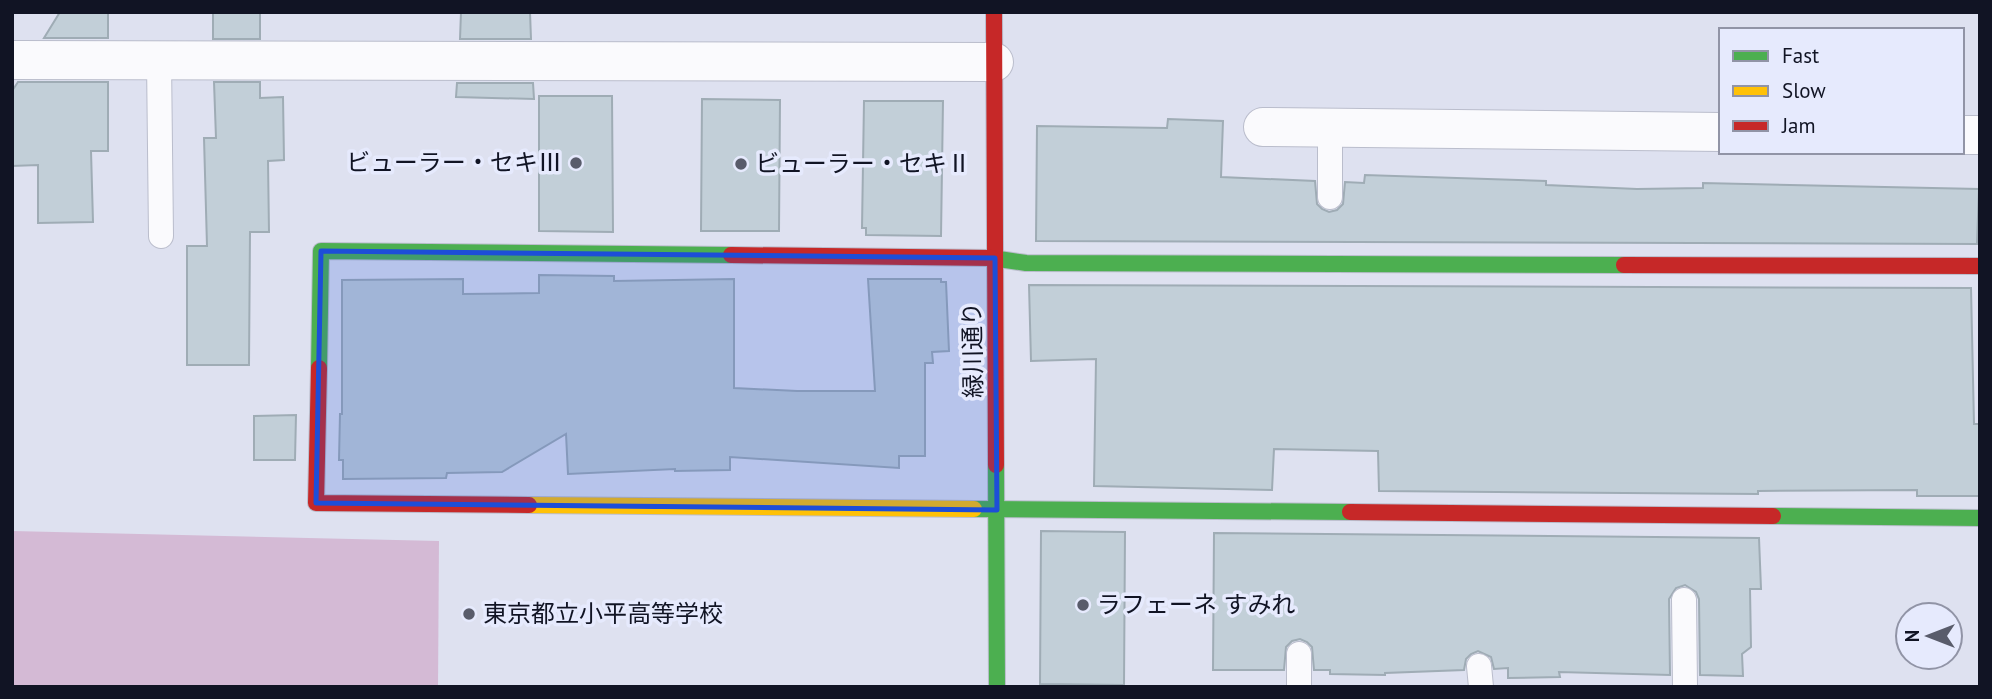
<svg xmlns="http://www.w3.org/2000/svg" width="1992" height="699" font-family="'PT Sans','Noto Sans JP',sans-serif">
<style>
.green{fill:#d4bad5}
.building{fill:#c2cfd8;stroke:#9facb5;stroke-width:2}
.lines{fill:none;stroke-linecap:round;stroke-linejoin:round}
.lane-casing{stroke:#babdcc;stroke-width:26}
.street-casing{stroke:#babdcc;stroke-width:40}
.fast-casing{stroke:#babdcc;stroke-width:18}
.slow-casing{stroke:#babdcc;stroke-width:18}
.jam-casing{stroke:#babdcc;stroke-width:18}
.lane{stroke:#fafafd;stroke-width:24}
.street{stroke:#fafafd;stroke-width:38}
.fast{stroke:#4caf50;stroke-width:16}
.slow{stroke:#ffc107;stroke-width:16}
.jam{stroke:#c62828;stroke-width:16}
.marked{fill:#1d4ed8;fill-opacity:0.2;stroke:#1d4ed8;stroke-width:5;stroke-linejoin:round}
.poi-dot{fill:#595c6b;stroke:#e6eafd;stroke-width:2.5}
.labels{text-anchor:middle;stroke-width:7;stroke-linejoin:round;paint-order:stroke}
.poi-label{font-size:24px;fill:#111424;stroke:#e6eafd;text-anchor:start}
.street-label{font-size:24px;fill:#111424;stroke:#e6eafd}
</style>
<rect width="100%" height="100%" fill="#dee1f0"/>
<polygon class="green" points="12,531 439,541 438,687 12,687"/>
<g class="building">
<polygon points="60,12 108,12 108,38 44,38"/>
<rect x="213" y="12" width="47" height="27"/>
<polygon points="461,12 530,12 531,39 460,39"/>
<polygon points="18,82 108,82 108,151 91,151 93,222 38,223 38,165 12,166 12,91"/>
<polygon points="214,82 260,82 260,98 283,97 284,160 268,161 269,232 250,232 249,365 187,365 187,246 207,246 204,138 216,138"/>
<polygon points="457,83 533,83 534,99 456,97"/>
<polygon points="539,96 612,96 613,232 539,231"/>
<polygon points="702,99 780,100 779,231 701,231"/>
<polygon points="864,101 943,101 941,236 866,235 866,228 862,228"/>
<polygon points="1168,119 1223,121 1221,177 1315,181 1317,204 1322,209 1329,212 1337,210 1343,204 1345,182 1364,183 1365,175 1546,181 1546,185 1637,189 1703,188 1703,183 1979,189 1977,244 1036,241 1037,126 1167,128"/>
<polygon points="539,275 614,276 614,281 734,279 734,388 797,391 875,391 868,279 941,279 941,282 946,282 949,351 932,352 933,363 925,363 925,456 899,456 899,468 730,457 730,470 675,471 675,469 568,474 566,434 502,472 447,473 446,478 343,479 343,460 339,460 340,414 342,414 342,280 463,279 463,294 539,293"/>
<polygon points="1029,285 1971,288 1974,424 1980,424 1980,496 1917,496 1917,490 1758,491 1758,494 1379,491 1378,451 1274,449 1272,490 1094,486 1096,359 1031,361"/>
<polygon points="296,415 295,460 254,460 254,416"/>
<polygon points="1041,531 1125,532 1124,685 1040,684"/>
<polygon points="1214,533 1759,538 1761,589 1750,589 1751,647 1742,654 1743,676 1700,675 1699,599 1696,592 1685,585 1676,588 1669,599 1670,675 1559,672 1560,677 1508,678 1508,668 1494,669 1491,657 1478,651 1471,654 1466,659 1464,670 1385,673 1385,675 1330,674 1330,670 1314,670 1312,647 1307,642 1300,639 1292,641 1286,647 1284,670 1213,670"/>
</g>
<g class="lines">
<defs>
<g id="lane">
<polyline points="159,60 161,236"/>
<polyline points="1330,128 1330,197"/>
<polyline points="1684,600 1685,687"/>
<polyline points="1299,654 1299,687"/>
<polyline points="1479,666 1481,687"/>
</g>
<g id="street">
<polyline points="12,60 994,62"/>
<polyline points="1263,127 1721,132"/>
<polyline points="1962,135 1980,135"/>
</g>
<g id="fast">
<polyline points="992,258 1026,263 1624,265"/>
<polyline points="319,368 321,251 731,255"/>
<polyline points="996,465 997,687"/>
<polyline points="974,509 1350,512"/>
<polyline points="1773,516 1980,518"/>
</g>
<polyline id="slow" points="529,505 974,509"/>
<g id="jam">
<polyline points="994,12 996,465"/>
<polyline points="731,255 992,258"/>
<polyline points="1624,265 1980,266"/>
<polyline points="319,368 316,503 529,505"/>
<polyline points="1350,512 1773,516"/>
</g>
</defs>
<use href="#lane" class="lane-casing"/>
<use href="#street" class="street-casing"/>
<use href="#fast" class="fast-casing"/>
<use href="#slow" class="slow-casing"/>
<use href="#jam" class="jam-casing"/>
<use href="#lane" class="lane"/>
<use href="#street" class="street"/>
<use href="#fast" class="fast"/>
<use href="#slow" class="slow"/>
<use href="#jam" class="jam"/>
</g>
<path class="marked" d="M321 251 995 258 997 510 316 503Z"/>
<g class="poi-dot">
<circle cx="576" cy="163" r="7"/>
<circle cx="741" cy="164" r="7"/>
<circle cx="1083" cy="605" r="7"/>
<circle cx="469" cy="614" r="7"/>
</g>
<g class="labels">
<g class="poi-label">
<text x="562" y="171" text-anchor="end">ビューラー・セキⅢ</text>
<text x="755" y="172">ビューラー・セキⅡ</text>
<text x="1097" y="613">ラフェーネ すみれ</text>
<text x="483" y="622">東京都立小平高等学校</text>
</g>
<g class="street-label">
<text transform="translate(973 350) rotate(-91)" y="8">緑川通り</text>
</g>
</g>
<rect width="1992" height="699" fill="none" stroke="#111424" stroke-width="28"/>
<rect x="1719" y="28" width="245" height="126" fill="#e6eafd" stroke="#9194a6" stroke-width="2"/>
<rect x="1733" y="51" width="35" height="10" fill="#4caf50" stroke="#9194a6" stroke-width="2"/>
<text x="1782" y="63" font-size="21" fill="#111424">Fast</text>
<rect x="1733" y="86" width="35" height="10" fill="#ffc107" stroke="#9194a6" stroke-width="2"/>
<text x="1782" y="98" font-size="21" fill="#111424">Slow</text>
<rect x="1733" y="121" width="35" height="10" fill="#c62828" stroke="#9194a6" stroke-width="2"/>
<text x="1782" y="133" font-size="21" fill="#111424">Jam</text>
<g transform="translate(1929 636) rotate(270)"><circle r="33" fill="#e6eafd" stroke="#9194a6" stroke-width="2"/>
<path d="M0-5L12 26L0 18L-12 26Z" fill="#595c6b"/>
<text y="-10" font-size="19" font-weight="bold" text-anchor="middle" fill="#111424">N</text>
</g>
</svg>
